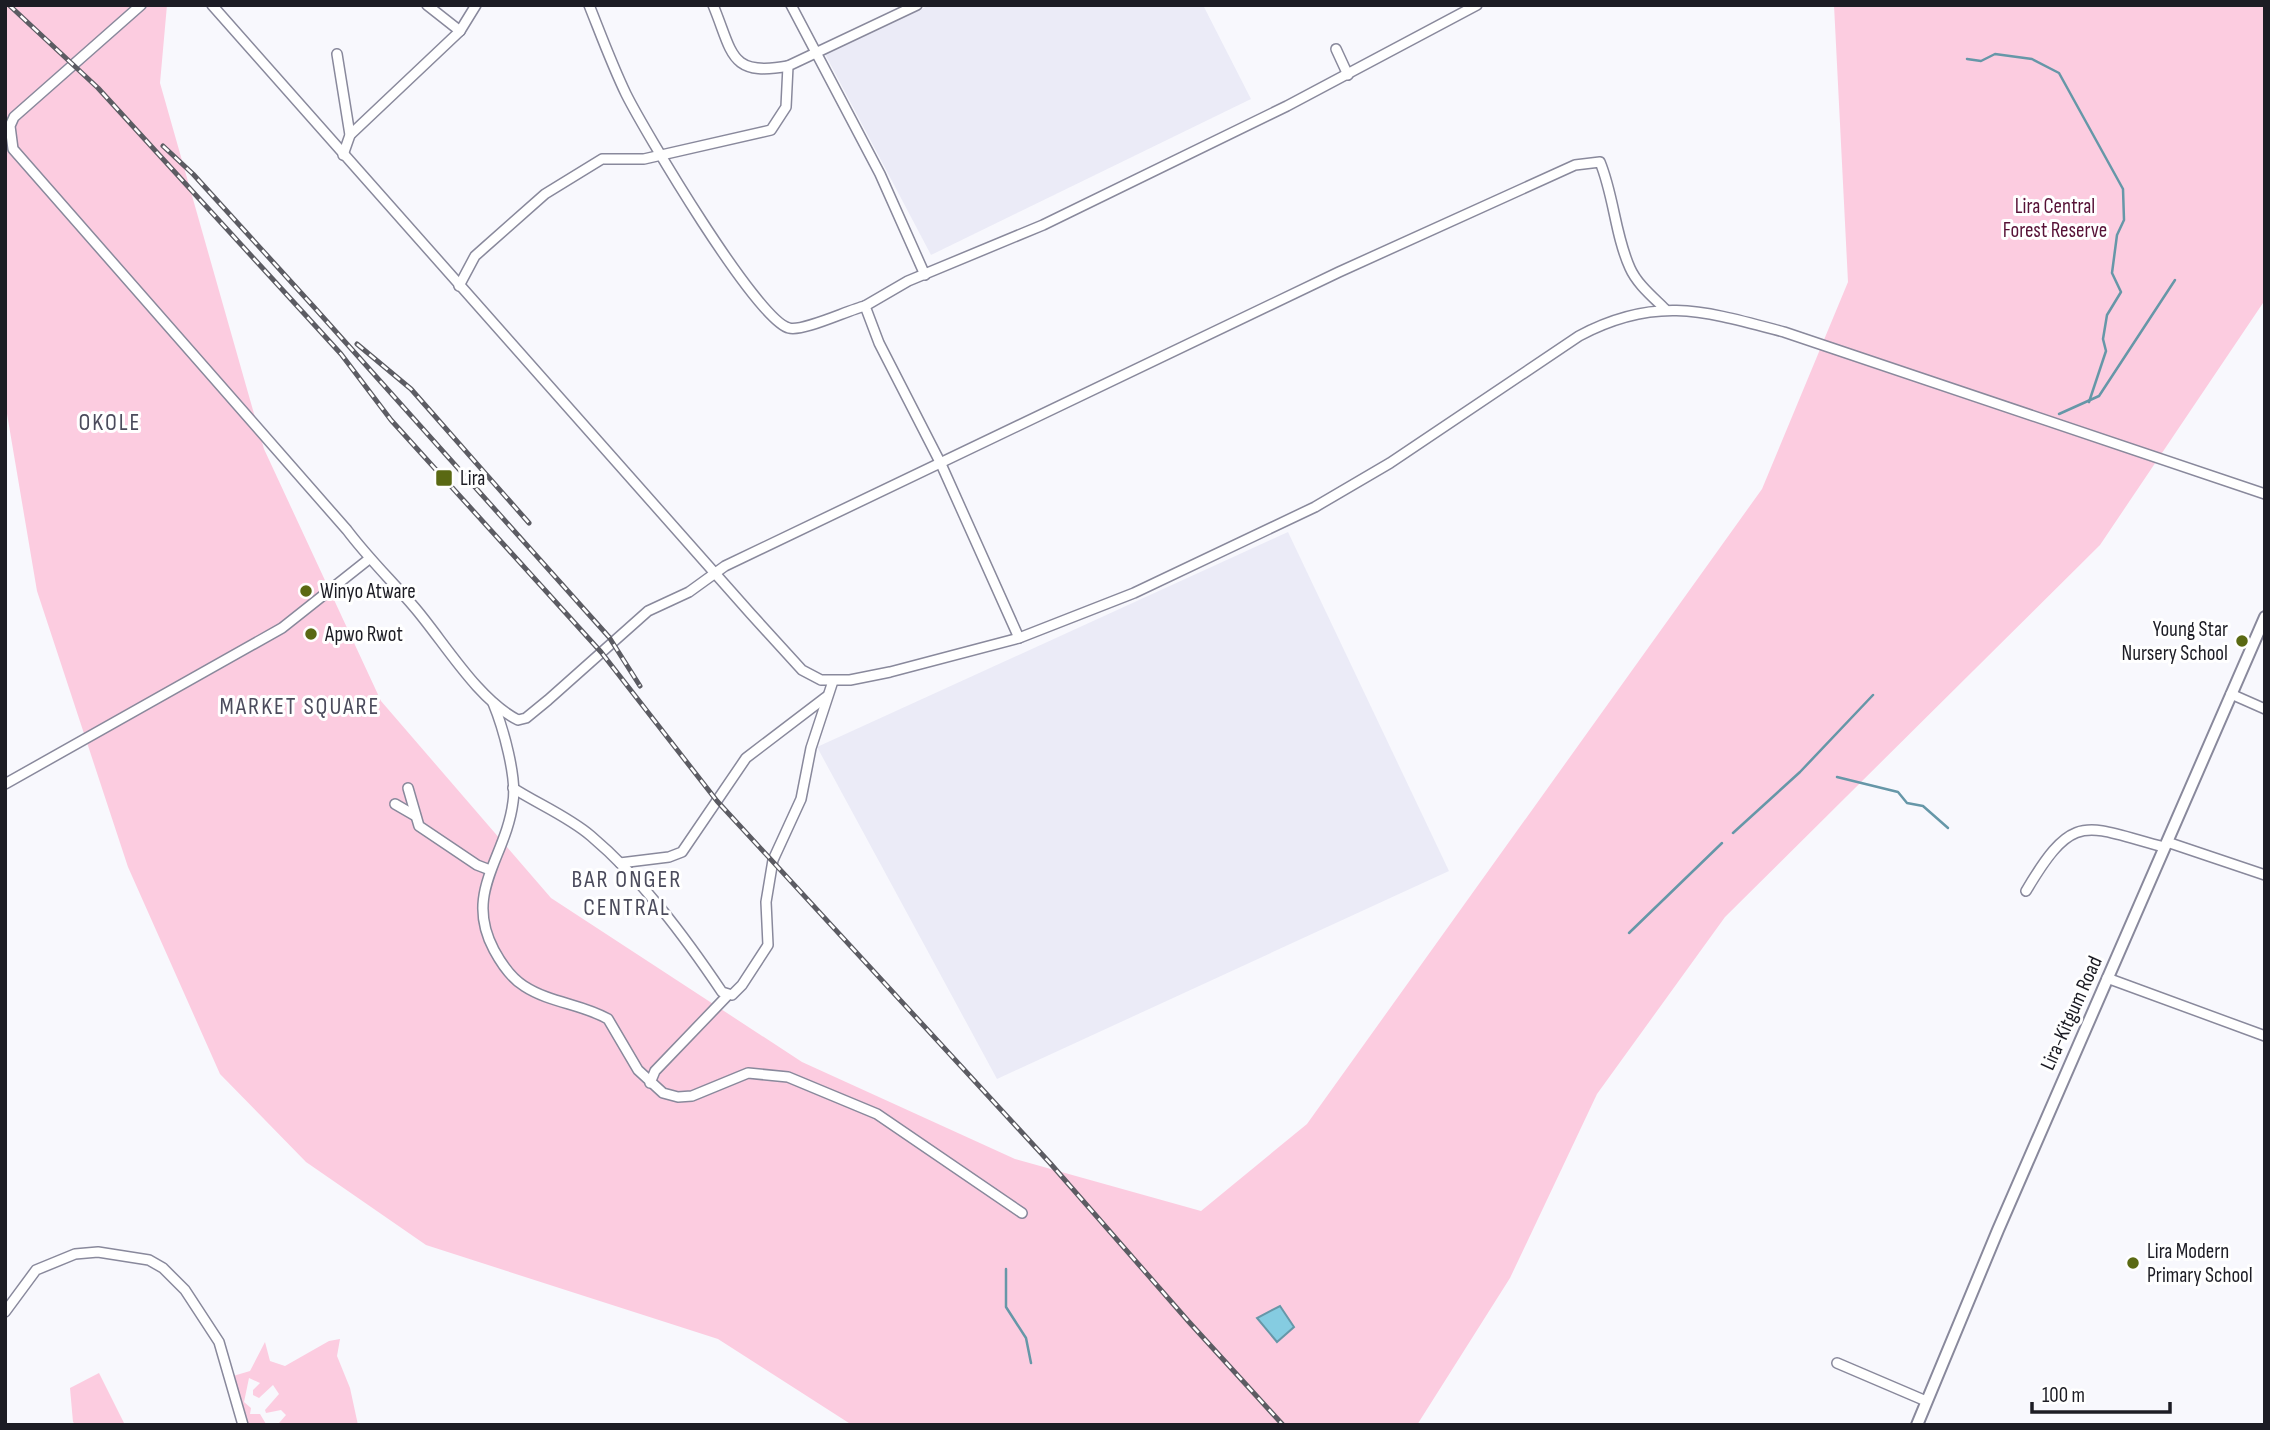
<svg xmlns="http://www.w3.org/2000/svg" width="2270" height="1430" font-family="'Sofia Sans Condensed',sans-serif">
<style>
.built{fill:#ebebf7}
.green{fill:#fccce0}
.water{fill:#85cce1;stroke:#6697a8;stroke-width:2}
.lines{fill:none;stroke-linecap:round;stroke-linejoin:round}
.stream{stroke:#6697a8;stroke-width:2.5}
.minor-casing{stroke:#89899c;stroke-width:12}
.major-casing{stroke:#89899c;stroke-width:14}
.minor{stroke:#fff;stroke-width:9}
.major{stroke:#fff;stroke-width:10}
.rail-casing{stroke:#5c5c63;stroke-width:5}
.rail{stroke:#fff;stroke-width:2.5;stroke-dasharray:8;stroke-linecap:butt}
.poi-dot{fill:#5a6913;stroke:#fff;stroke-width:2.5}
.labels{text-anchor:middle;stroke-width:6;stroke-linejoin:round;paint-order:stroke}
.park-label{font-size:21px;fill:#571237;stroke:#fff}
.poi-label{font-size:21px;fill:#1c1c24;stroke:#fff;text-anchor:start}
.street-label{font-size:21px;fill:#1c1c24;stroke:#fff}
.quarter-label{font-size:24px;letter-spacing:2px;fill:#4b4b5c;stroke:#fff}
</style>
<rect width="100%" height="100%" fill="#f8f8fd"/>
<g class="built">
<polygon points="930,5 1203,5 1251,99 931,255 825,54"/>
<polygon points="1288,532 1449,871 997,1079 817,747"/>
</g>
<g class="green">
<polygon points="5,5 167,5 160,83 264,449 381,701 551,898 802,1062 1015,1159 1201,1211 1307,1124 1762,489 1848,282 1834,5 2265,5 2265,300 2100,545 1725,917 1597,1094 1510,1278 1417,1425 852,1425 718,1339 426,1245 306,1162 220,1074 128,867 37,591 5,402"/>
<polygon points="340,1339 337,1356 350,1388 358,1425 279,1423 286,1415 281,1410 266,1413 265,1410 279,1394 273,1385 259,1398 253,1395 253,1390 260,1383 249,1378 244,1402 251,1408 250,1414 260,1414 266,1424 247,1425 233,1376 250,1371 265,1342 270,1361 285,1366 329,1341"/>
<polygon points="99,1373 125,1425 76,1425 73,1422 70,1388"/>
</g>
<polygon class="water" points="1280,1306 1294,1327 1277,1342 1257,1318"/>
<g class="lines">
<g class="stream">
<polyline points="1967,59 1981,61 1995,54 2032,59 2059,73 2123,189 2124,220 2117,235 2112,273 2121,292 2107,315 2103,339 2106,351 2089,402"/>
<polyline points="2059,414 2099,396 2175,280"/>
<polyline points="1837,777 1898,792 1907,803 1923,806 1948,828"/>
<polyline points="1733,833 1800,772 1873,695"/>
<polyline points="1629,933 1722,843"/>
<polyline points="1006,1269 1006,1307 1026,1338 1031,1363"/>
</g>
<defs>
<g id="minor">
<path d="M141 5 14 117 10 126 13 149 347 530C368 558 393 582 415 608 444 642 478 700 518 720L526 718 548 700 648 611 689 592 725 566 1339 272 1575 165 1600 162C1614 196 1615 235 1630 268 1637 284 1653 297 1665 309"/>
<path d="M212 5 751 614 802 670 821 680H850L890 672 1019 638 1134 593 1315 507 1390 463 1579 336C1656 295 1705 311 1784 332L2265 494"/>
<polyline points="427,5 460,31"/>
<path d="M589 5C601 35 612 65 626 94 644 130 757 321 789 328 803 332 848 310 865 306"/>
<path d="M713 5C733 53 729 77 788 66"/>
<polyline points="791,5 880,174 925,275"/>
<polyline points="1336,49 1348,75"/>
<polyline points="337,54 350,135 343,155"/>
<polyline points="350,135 460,31 476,5"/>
<polyline points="459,286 475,256 484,248 545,194 602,159 644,159 771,130 786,107 788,66 917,5"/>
<polyline points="1019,638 941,464 879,343 865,306 908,281 1043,225 1287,106 1477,5"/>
<polyline points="2231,694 2265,709"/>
<path d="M493 703C503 727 517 777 513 802 506 858 463 892 494 950 501 963 511 978 524 986 550 1003 582 1004 608 1019L638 1070 663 1093 678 1097 692 1096 748 1073 788 1077 877 1114 1022 1213"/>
<polyline points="5,784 282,628 369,559"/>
<polyline points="408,788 419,826 477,865 490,870"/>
<path d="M513 788C538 804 569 817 591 836 642 879 685 937 722 992L732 995 742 985 768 945 766 902 773 860 801 799 811 748 833 681"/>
<polyline points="395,804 414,815"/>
<polyline points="2167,842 2265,875"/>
<polyline points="620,863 669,857 682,852 746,758 826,697"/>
<path d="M2026 891C2074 810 2084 826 2164 847"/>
<polyline points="2107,978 2265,1036"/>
<polyline points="650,1083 655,1071 727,996"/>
<polyline points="5,1312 36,1270 75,1254 98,1252 149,1260 163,1268 185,1290 219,1342 243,1425"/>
<polyline points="1837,1363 1926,1401"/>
</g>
<polyline id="major" points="1917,1425 1998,1230 2265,617"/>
</defs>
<use href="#minor" class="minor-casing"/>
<use href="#major" class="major-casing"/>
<use href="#minor" class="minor"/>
<use href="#major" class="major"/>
<defs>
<g id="rail">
<polyline points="9,5 98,88 341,354 391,420 601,652 717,801 1050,1163 1189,1322 1283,1425"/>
<polyline points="163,146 193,174 313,306 609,637 640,686"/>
<polyline points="357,344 411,389 529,523"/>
</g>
</defs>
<use href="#rail" class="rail-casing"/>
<use href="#rail" class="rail"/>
</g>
<g class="poi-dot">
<rect x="435" y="469" width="18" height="18" rx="3.5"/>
<circle cx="306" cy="591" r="7"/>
<circle cx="311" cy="634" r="7"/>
<circle cx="2242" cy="641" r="7"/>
<circle cx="2133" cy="1263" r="7"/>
</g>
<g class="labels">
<g class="park-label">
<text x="2055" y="213">Lira Central<tspan x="2055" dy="24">Forest Reserve</tspan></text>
</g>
<g class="poi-label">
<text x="460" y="485">Lira</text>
<text x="320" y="598">Winyo Atware</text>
<text x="2228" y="636" text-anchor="end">Young Star<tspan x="2228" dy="24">Nursery School</tspan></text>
<text x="325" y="641">Apwo Rwot</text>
<text x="2147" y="1258">Lira Modern<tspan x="2147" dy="24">Primary School</tspan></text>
</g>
<g class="street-label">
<text transform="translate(2071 1013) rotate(-66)" y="7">Lira-Kitgum Road</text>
</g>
<g class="quarter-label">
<text x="110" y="430">OKOLE</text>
<text x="300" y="714">MARKET SQUARE</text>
<text x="627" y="887">BAR ONGER<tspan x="627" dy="28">CENTRAL</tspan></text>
</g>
</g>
<rect width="2270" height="1430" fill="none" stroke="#1c1c24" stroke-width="14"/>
<path d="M2032 1402v10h138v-10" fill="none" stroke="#1c1c24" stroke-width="3.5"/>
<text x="2042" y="1402" font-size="21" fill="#1c1c24" stroke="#ffffff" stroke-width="5" paint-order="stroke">100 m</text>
</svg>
